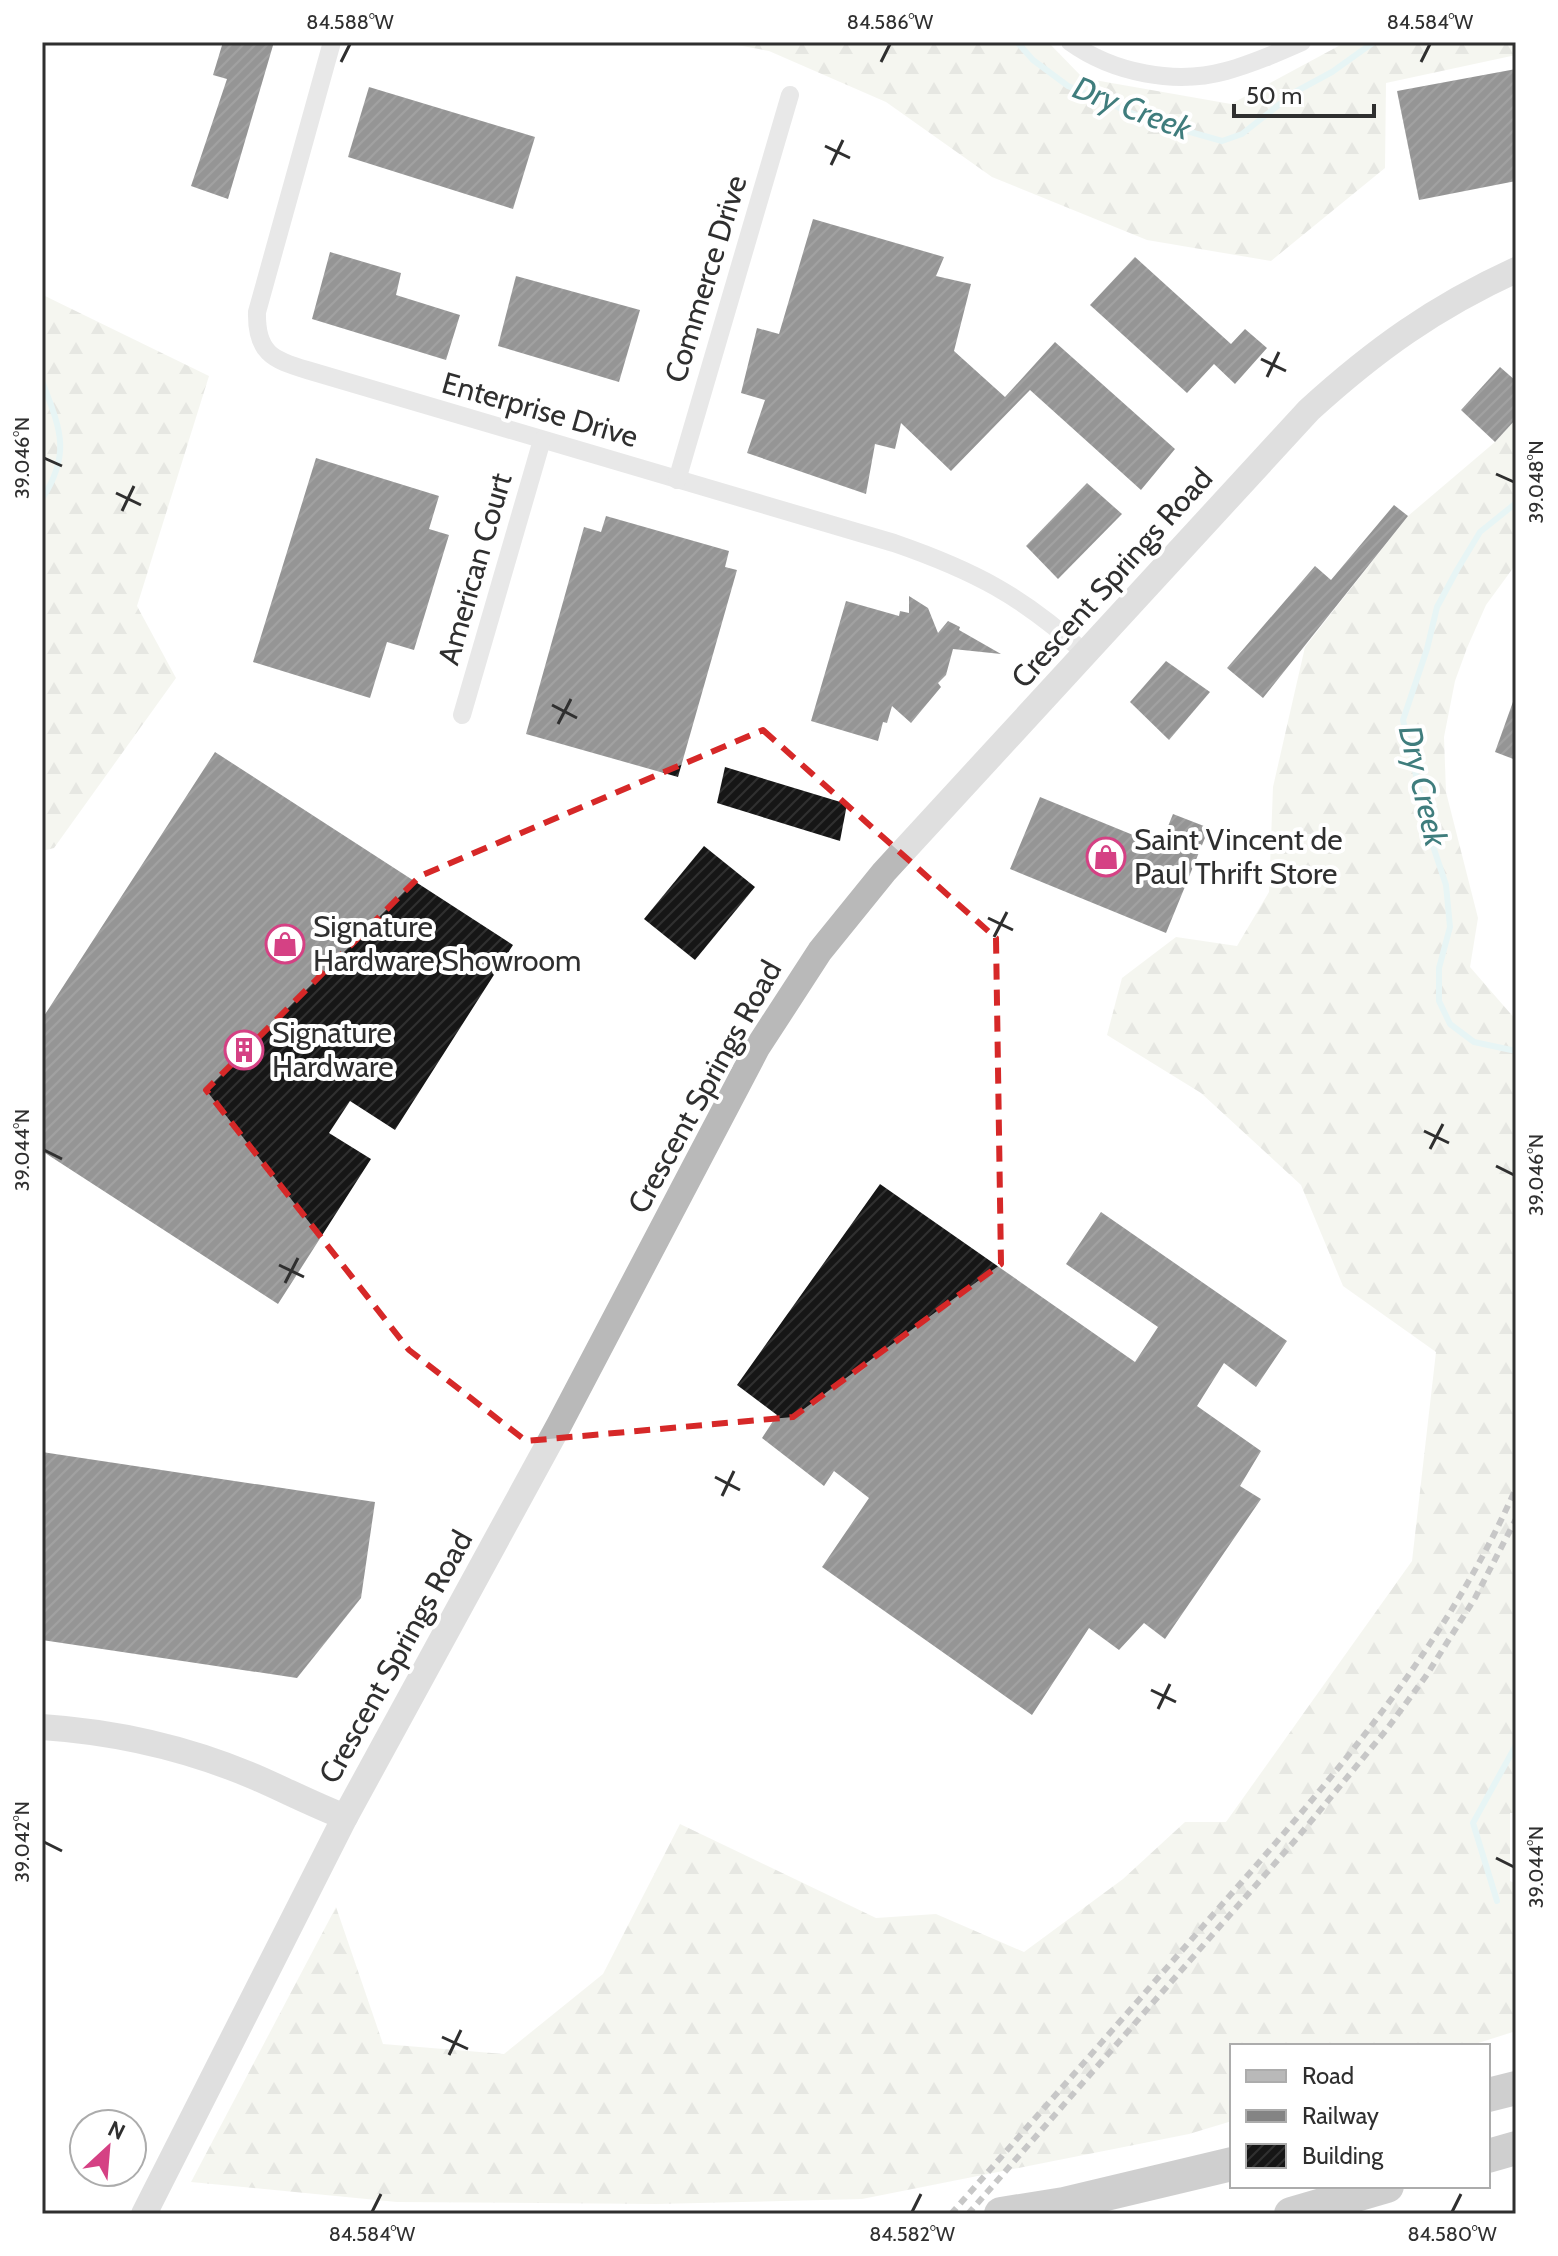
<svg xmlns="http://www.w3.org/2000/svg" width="1558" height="2256" font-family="Cabin,sans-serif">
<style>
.forest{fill:url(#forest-firs)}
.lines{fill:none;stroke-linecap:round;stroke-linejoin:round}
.stream{stroke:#cbe8e9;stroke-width:6}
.building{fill:url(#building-hatch)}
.minor{stroke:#ccc;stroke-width:18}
.secondary{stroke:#b9b9b9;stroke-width:26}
.motorway{stroke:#969696;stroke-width:34}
.rail{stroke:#848484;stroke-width:6;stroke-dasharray:8 6;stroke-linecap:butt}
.marked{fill:none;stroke:#d62828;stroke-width:6;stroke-dasharray:16 10;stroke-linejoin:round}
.ticks{fill:none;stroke:#2f2f2f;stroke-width:3}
.labels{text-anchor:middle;stroke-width:8;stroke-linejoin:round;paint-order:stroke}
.street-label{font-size:30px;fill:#2f2f2f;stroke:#fff}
.poi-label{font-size:30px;fill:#2f2f2f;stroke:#fff;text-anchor:start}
.water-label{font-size:32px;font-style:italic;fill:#3f7d7d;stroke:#fff}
.neatline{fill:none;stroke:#2f2f2f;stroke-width:3}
.ticks-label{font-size:20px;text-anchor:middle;fill:#2f2f2f}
</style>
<defs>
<pattern id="forest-firs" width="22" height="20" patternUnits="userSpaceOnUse" patternTransform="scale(2)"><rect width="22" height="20" fill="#e9ebde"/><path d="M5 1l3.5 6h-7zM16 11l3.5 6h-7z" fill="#c8cabf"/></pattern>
<pattern id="building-hatch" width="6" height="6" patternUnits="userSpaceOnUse" patternTransform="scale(2)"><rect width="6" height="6" fill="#161616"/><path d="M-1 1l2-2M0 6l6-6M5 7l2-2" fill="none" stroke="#303030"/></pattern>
</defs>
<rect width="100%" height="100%" fill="#fff"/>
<g class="forest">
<polygon points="721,42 1048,42 1083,78 1231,104 1346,42 1516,42 1516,55 1386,83 1385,168 1271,261 1147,240 992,177 886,102 769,51"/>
<polygon points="42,289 45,296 209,376 137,606 176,678 54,848 42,851"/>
<polygon points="1516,419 1516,564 1486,605 1467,648 1455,681 1444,737 1446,792 1478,918 1470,967 1516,1020 1516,1813 1510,1813 1510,1881 1516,1884 1516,2031 1469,2046 1232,2046 1232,2121 1189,2134 862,2199 656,2204 397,2202 191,2182 336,1907 383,2044 504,2054 603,1974 680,1824 876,1918 936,1914 1024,1952 1123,1879 1185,1822 1226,1822 1412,1561 1436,1352 1343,1286 1301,1185 1201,1093 1107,1035 1122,978 1176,937 1237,946 1269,892 1273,787 1305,647 1408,516 1495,442"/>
</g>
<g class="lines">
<g class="stream">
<polyline points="1017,42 1033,60 1068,86 1148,120 1222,141 1242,134 1295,92 1332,72 1374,42"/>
<path d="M42 381C60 429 72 452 42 499"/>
<polyline points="1516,503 1480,532 1457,570 1437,607 1427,649 1403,720 1432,843 1446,885 1450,927 1439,968 1439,1001 1450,1024 1474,1042 1516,1051"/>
<polyline points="1497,1901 1473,1823 1516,1745"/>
</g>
</g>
<g class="building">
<polygon points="223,42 274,42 228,199 191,186 227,79 213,75"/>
<polygon points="1516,69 1516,181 1419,200 1397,91"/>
<polygon points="369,87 535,137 513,209 348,157"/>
<polygon points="813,219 944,257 936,276 971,284 954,351 1005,397 1055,342 1175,449 1141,490 1030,390 951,471 901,423 895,449 875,444 866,494 747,453 765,400 741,393 757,328 779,334"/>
<polygon points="330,252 401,273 396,295 460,315 446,360 312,319"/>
<polygon points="1135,257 1231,344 1245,329 1267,348 1235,384 1214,364 1187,393 1090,305"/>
<polygon points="516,276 640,310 619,382 498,346"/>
<polygon points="1500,367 1516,381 1516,419 1495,442 1461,410"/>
<polygon points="316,458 439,496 429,529 449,535 414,650 387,642 370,698 253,662"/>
<polygon points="1087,483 1122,514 1058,579 1026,546"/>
<polygon points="1394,505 1408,516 1263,698 1227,668 1315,566 1331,580"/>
<polygon points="606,516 729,551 725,567 737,570 678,777 526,734 584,527 601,532"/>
<polygon points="909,596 928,608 938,633 948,621 960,627 959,630 1001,654 953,649 946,675 938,683 941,687 911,723 892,706 887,723 883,722 878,741 811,721 846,601 899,616 900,611 909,613"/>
<polygon points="1166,661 1210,692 1169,740 1130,702"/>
<polygon points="1514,699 1516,699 1516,760 1495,752"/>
<polygon points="215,752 513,945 395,1130 350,1101 329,1133 371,1159 278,1304 42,1151 42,1019"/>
<polygon points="725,767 847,804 840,841 717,803"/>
<polygon points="1040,797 1160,846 1173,814 1209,828 1166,933 1010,869"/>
<polygon points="704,846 755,887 695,960 644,919"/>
<polygon points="880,1184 1135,1362 1158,1327 1066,1264 1101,1212 1287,1341 1256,1387 1224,1363 1197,1406 1261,1451 1240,1486 1261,1499 1165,1639 1144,1623 1119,1650 1089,1628 1032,1715 822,1567 869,1498 834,1471 824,1486 762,1438 777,1415 737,1385"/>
<polygon points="42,1452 375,1502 361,1598 297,1678 42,1640"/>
</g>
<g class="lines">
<g class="minor">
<path d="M332 42 257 312C256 352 272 360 307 370L894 543C975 571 1022 596 1086 654"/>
<path d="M1070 42C1113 73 1175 85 1226 71 1252 64 1277 53 1302 42"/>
<polyline points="677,480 790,95"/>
<polyline points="462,715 542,440"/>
</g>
<g class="secondary">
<path d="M42 1727C116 1732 187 1748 255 1777 285 1790 314 1805 345 1817"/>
<path d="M144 2214 345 1817 559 1425 757 1048 820 951 884 872 1309 410C1375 350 1435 307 1516 270"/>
</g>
<g class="motorway">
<polyline points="1488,2095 1516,2088"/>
<polyline points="1488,2156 1516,2148"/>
<polyline points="1001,2214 1064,2204 1232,2164"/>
<polyline points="1291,2214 1387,2186"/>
</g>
<g class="rail">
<path d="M951 2214C1038 2115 1125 2016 1211 1917 1328 1784 1444 1651 1516 1488"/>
<polyline points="968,2214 1298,1837 1387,1729 1426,1676 1475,1598 1516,1519"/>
</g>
</g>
<path d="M0 0H1558V2256H0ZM763 730 996 938 1001 1264 793 1417 526 1441 409 1350 206 1090 420 876Z" fill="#fff" fill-opacity=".55" fill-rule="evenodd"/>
<path class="marked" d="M763 730 996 938 1001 1264 793 1417 526 1441 409 1350 206 1090 420 876Z"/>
<path class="ticks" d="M341 62 350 44M881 62 890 44M1421 62 1430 44M825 146 850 158M831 165 843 140M1261 359 1286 371M1267 377 1279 352M44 458 62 466M1496 474 1514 482M116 493 141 505M122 511 134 486M552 705 577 718M558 724 571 699M988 918 1013 930M994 937 1007 912M1424 1131 1449 1143M1430 1149 1443 1124M44 1150 62 1159M1496 1166 1514 1175M279 1265 304 1277M285 1283 298 1258M715 1477 740 1490M722 1496 734 1471M1151 1690 1176 1702M1158 1709 1170 1684M44 1842 62 1851M1496 1858 1514 1867M442 2037 468 2049M449 2055 461 2030M372 2212 381 2194M912 2212 921 2194M1452 2212 1461 2194"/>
<defs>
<symbol id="shop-ring" viewBox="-11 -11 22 22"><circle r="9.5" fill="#fff" stroke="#d54184" stroke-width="1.5"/><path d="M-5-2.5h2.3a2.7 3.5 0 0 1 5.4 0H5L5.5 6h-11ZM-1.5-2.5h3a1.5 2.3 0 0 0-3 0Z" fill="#d54184"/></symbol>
<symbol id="building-ring" viewBox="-11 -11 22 22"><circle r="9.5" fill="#fff" stroke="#d54184" stroke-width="1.5"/><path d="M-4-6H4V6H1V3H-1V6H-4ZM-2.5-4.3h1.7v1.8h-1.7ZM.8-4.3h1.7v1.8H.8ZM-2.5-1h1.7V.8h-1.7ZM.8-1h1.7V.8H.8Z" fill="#d54184"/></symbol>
</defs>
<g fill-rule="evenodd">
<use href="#shop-ring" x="1084" y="835" width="44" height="44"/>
<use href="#shop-ring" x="263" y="922" width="44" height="44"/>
<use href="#building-ring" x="222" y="1028" width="44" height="44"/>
</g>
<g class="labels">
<g class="street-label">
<text transform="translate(706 279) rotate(-73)" y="10">Commerce Drive</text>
<text transform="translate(540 410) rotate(16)" y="10">Enterprise Drive</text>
<text transform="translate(475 569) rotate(-74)" y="10">American Court</text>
<text transform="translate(1112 578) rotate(-48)" y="10">Crescent Springs Road</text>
<text transform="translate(705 1087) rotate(-61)" y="10">Crescent Springs Road</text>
<text transform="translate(396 1657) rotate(-61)" y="10">Crescent Springs Road</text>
</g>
<g class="poi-label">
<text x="1134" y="850">Saint Vincent de<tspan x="1134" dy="34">Paul Thrift Store</tspan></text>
<text x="313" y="937">Signature<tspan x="313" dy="34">Hardware Showroom</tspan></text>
<text x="272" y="1043">Signature<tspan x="272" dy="34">Hardware</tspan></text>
</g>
<g class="water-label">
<text transform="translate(1132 108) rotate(21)" y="11">Dry Creek</text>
<text transform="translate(1423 786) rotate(77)" y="11">Dry Creek</text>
</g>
</g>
<rect width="1558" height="2256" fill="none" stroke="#ffffff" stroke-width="88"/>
<rect x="1230" y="2044" width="260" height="144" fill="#ffffff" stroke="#acacac" stroke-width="2"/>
<rect x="1246" y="2070" width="40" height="12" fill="#b9b9b9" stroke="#acacac" stroke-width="2"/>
<text x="1302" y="2084" font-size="24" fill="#2f2f2f">Road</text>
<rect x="1246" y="2110" width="40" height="12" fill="#848484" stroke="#acacac" stroke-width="2"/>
<text x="1302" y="2124" font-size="24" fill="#2f2f2f">Railway</text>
<rect x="1246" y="2144" width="40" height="24" fill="url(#building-hatch)" stroke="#acacac" stroke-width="2"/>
<text x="1302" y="2164" font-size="24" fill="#2f2f2f">Building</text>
<g transform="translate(108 2148) rotate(26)"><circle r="38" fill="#ffffff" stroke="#acacac" stroke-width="2"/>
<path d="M0-6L14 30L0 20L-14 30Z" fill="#d54184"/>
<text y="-12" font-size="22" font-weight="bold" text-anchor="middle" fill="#2f2f2f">N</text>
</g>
<path d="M1234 104v12h140v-12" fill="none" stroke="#2f2f2f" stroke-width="4"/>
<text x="1246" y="104" font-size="24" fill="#2f2f2f" stroke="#ffffff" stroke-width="6" paint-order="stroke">50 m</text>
<rect x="44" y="44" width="1470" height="2168" class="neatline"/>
<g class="ticks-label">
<text x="350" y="29">84.588°W</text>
<text x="890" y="29">84.586°W</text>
<text x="1430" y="29">84.584°W</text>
<text transform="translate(22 458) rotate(-90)" y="7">39.046°N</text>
<text transform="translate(1536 482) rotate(-90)" y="7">39.048°N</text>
<text transform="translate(22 1150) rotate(-90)" y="7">39.044°N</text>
<text transform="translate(1536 1175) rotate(-90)" y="7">39.046°N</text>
<text transform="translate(22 1842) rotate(-90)" y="7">39.042°N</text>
<text transform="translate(1536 1867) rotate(-90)" y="7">39.044°N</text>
<text x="372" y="2241">84.584°W</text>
<text x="912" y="2241">84.582°W</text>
<text x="1452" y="2241">84.580°W</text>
</g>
</svg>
